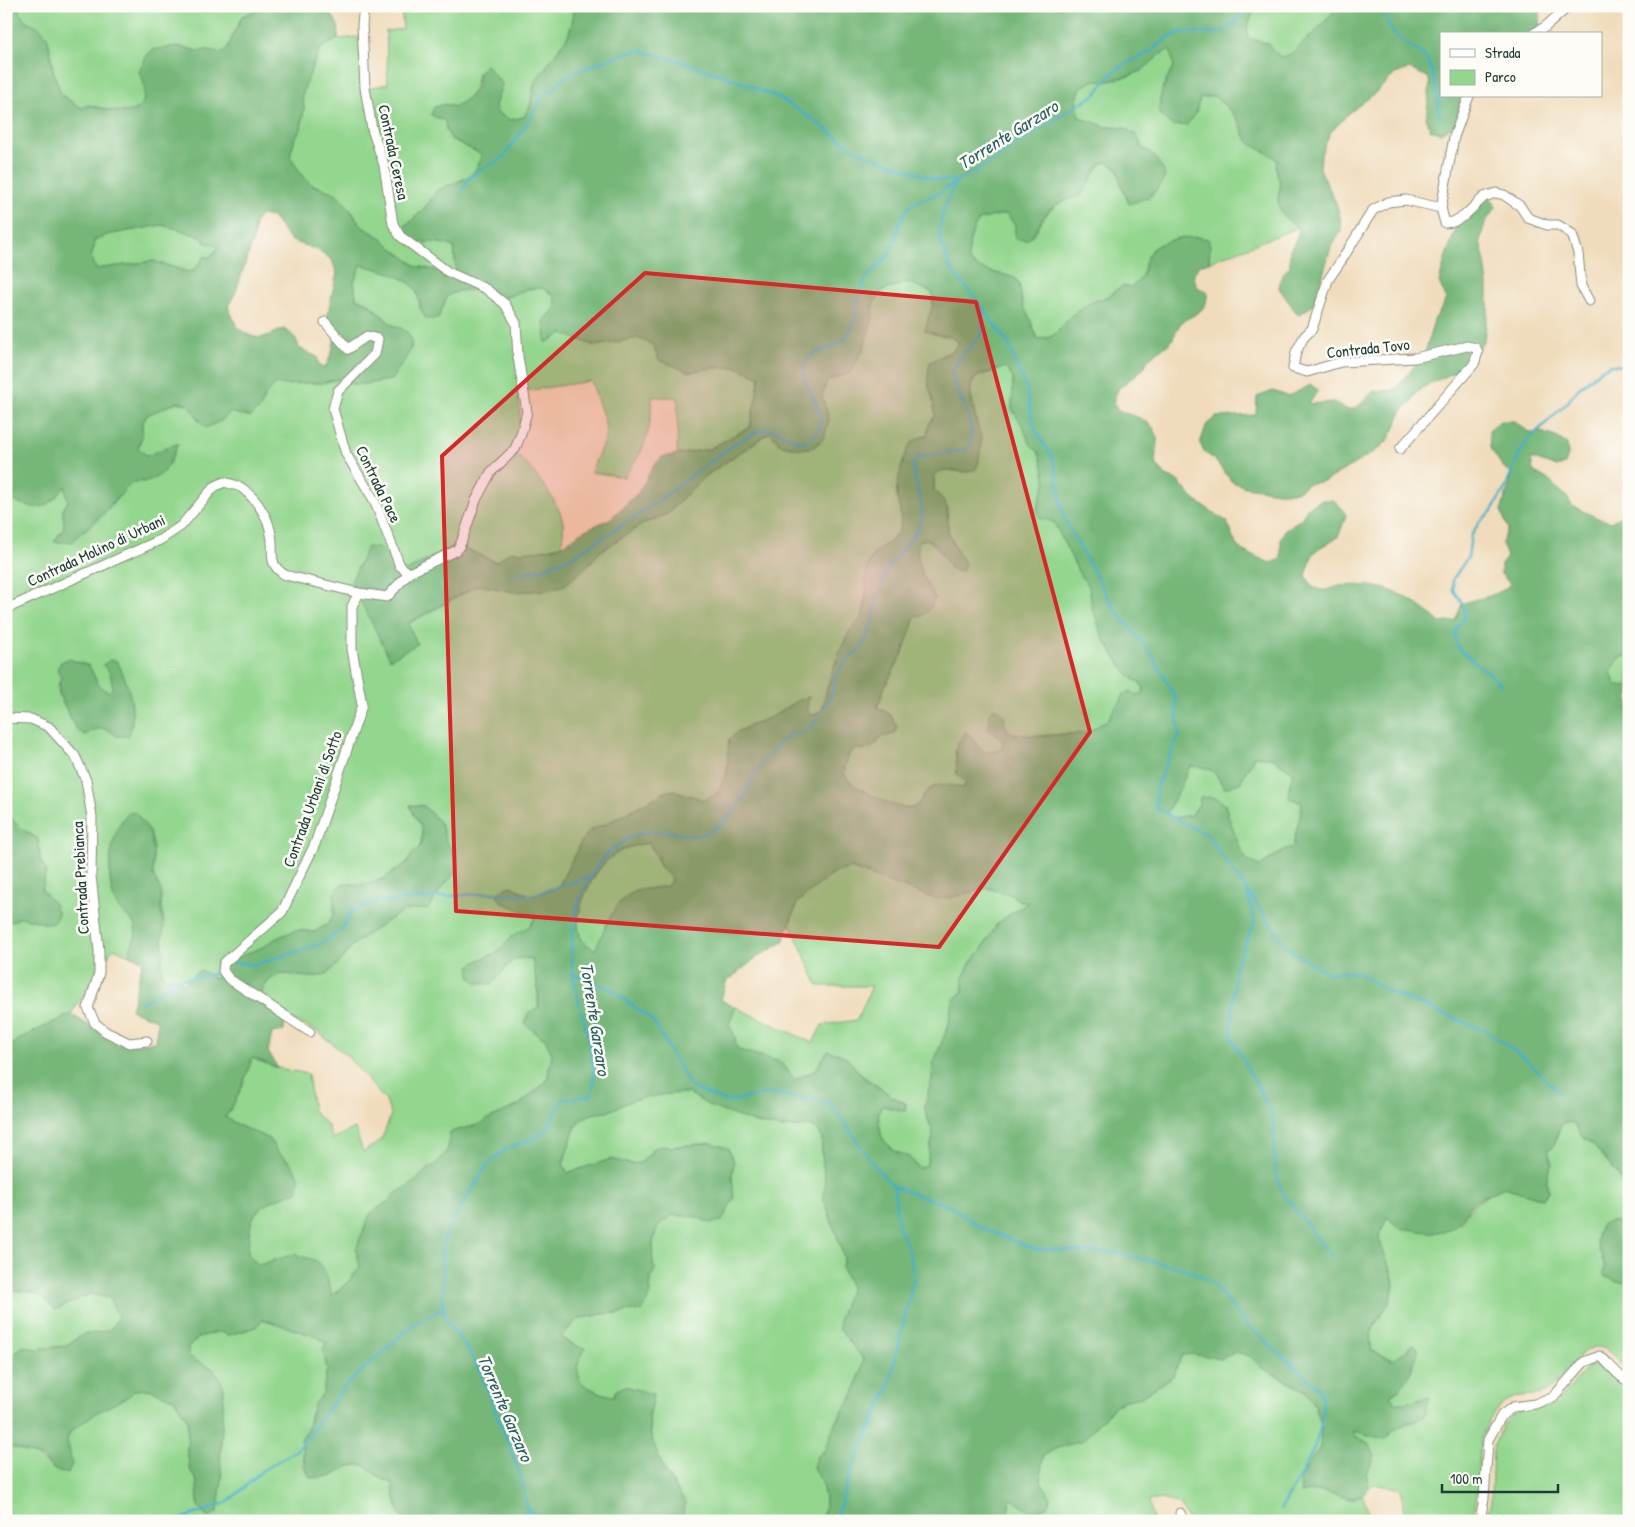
<svg xmlns="http://www.w3.org/2000/svg" width="1635" height="1527" font-family="'Patrick Hand',sans-serif">
<style>
.green{fill:#93d68e;stroke:#598a61;fill-rule:evenodd}
.forest{fill:#76b779;stroke:#4a7a56;fill-rule:evenodd}
.lines{fill:none;stroke-linecap:round;stroke-linejoin:round}
.stream{stroke:#47b0c6;stroke-width:2.5}
.minor-casing{stroke:#888c78;stroke-width:11}
.minor{stroke:#fff;stroke-width:9}
.marked{fill:#d62828;fill-opacity:0.2;stroke:#d62828;stroke-width:4;stroke-linejoin:round}
.labels{text-anchor:middle;stroke-width:5;stroke-linejoin:round;paint-order:stroke}
.street-label{font-size:16px;fill:#1f3d34;stroke:#fdfcf7}
.water-label{font-size:18px;font-style:italic;fill:#2b6060;stroke:#fdfcf7}
</style>
<rect width="100%" height="100%" fill="#fdfcf7"/>
<filter id="ink" filterUnits="userSpaceOnUse"><feTurbulence type="fractalNoise" baseFrequency=".02" numOctaves="2"/><feDisplacementMap in="SourceGraphic" scale="10" xChannelSelector="R" yChannelSelector="G"/><feConvolveMatrix kernelMatrix="1 2 1 2 8 2 1 2 1" color-interpolation-filters="sRGB"/></filter>
<filter id="wash" filterUnits="userSpaceOnUse"><feTurbulence type="fractalNoise" baseFrequency=".0096" numOctaves="4" result="noise"/><feDisplacementMap in="SourceGraphic" scale="20" xChannelSelector="R" yChannelSelector="G"/><feGaussianBlur stdDeviation="1.12" result="paint"/><feColorMatrix in="noise" values="0 0 0 0 0 0 0 0 0 0 0 0 0 0 0 0 0 1.4 0 .05"/><feComposite in="paint" operator="in"/></filter>
<g filter="url(#wash)">
<rect width="100%" height="100%" fill="#f0dcbc"/>
<g class="green">
<path d="M18 6H270L242 16 233 35 229 47 223 53 208 50 198 51 177 46 140 72C145 81 145 87 144 98 141 121 104 109 89 105L82 108 61 95 53 69 49 43 37 26 26 21 21 15Z"/>
<path d="M401 6H577L574 10 572 23 568 36 535 82 530 106 524 117 510 120 497 113 478 72C475 92 472 97 454 107L445 104 446 130 452 140 481 154C478 181 455 180 436 191 430 204 418 217 406 225L410 243C426 242 439 241 454 247L456 271 448 273 416 266 392 248 382 238 362 227 353 213 324 188 312 185 303 177 290 156 295 137 301 129 304 108 302 95 312 67 321 48 338 39 359 37 363 89 388 84 386 31 403 29Z"/>
<polygon points="1255,6 1338,6 1317,31 1305,41 1298,50 1289,55 1281,57 1273,51 1269,44 1248,38 1247,29"/>
<path d="M1170 49 1174 66 1162 88 1196 112 1200 98 1214 96C1226 107 1240 117 1243 134L1263 151 1271 154 1277 160 1276 168 1280 184 1278 202 1291 223 1299 227 1209 262V254L1200 237 1178 238 1158 245 1152 249 1148 256 1144 270 1138 283 1130 287 1116 289 1111 295 1090 303 1072 315 1057 332 1051 337 1037 339 1030 319 1023 306 1019 284 1015 278 980 269 968 260C969 245 970 230 980 219 990 218 999 214 1008 214L1015 226 1035 233C1048 209 1055 202 1081 195L1100 165 1107 162 1118 169 1124 194 1149 198 1157 189 1164 177 1153 155 1144 149 1136 136 1125 128 1107 127 1078 117 1076 102 1081 87 1095 80 1109 81 1129 76 1141 71 1161 54Z"/>
<path d="M161 225C179 229 206 233 218 248L210 257 205 256 194 271 188 272 154 261 96 269C86 253 96 254 94 240L102 238 106 235Z"/>
<path d="M361 265C377 268 407 276 416 290 419 295 419 303 420 309L443 308 447 296C467 286 479 289 497 301L527 289 543 288 555 296 557 307 544 321 563 333 595 346 637 338 714 368 737 367 760 377 750 427 709 449 677 455 678 397H652C650 435 647 447 624 477L591 472 606 436 605 422 591 381 518 392 520 412V433L510 449C529 464 558 499 563 522 564 530 562 539 562 546L536 551 510 552 496 562 456 545 408 624 479 585 515 592 547 590 584 569 601 551 643 524 667 514 704 477 770 432 829 420 822 396 827 381 839 377 863 350 873 317V305L882 291 907 282 932 292C934 303 932 311 927 321L933 334 950 336 959 342 953 351 942 355 928 385 934 401 935 416 929 424 927 435 918 439C912 452 899 475 897 487 894 502 906 517 898 532 892 543 879 546 873 555 862 572 868 594 863 614 862 621 853 625 850 632 836 656 828 683 822 710L812 716 806 710 809 697 796 701 773 716 738 731 729 740 727 772 717 794 704 800 673 790 663 793 608 823 590 830 582 840 560 884 550 891 529 895 510 886 524 910 536 916 534 921 526 929 511 937 499 951 488 956 502 973 513 959 523 957 532 960C539 990 540 1001 534 1032L545 1039 552 1054 547 1081 519 1105 492 1117 478 1125 450 1132 448 1149 436 1165 428 1169 412 1184 370 1214 360 1267 348 1282 331 1296 276 1260 259 1265 248 1254C249 1207 256 1207 297 1191L291 1163 277 1152 270 1139 242 1127 225 1118C238 1099 245 1080 252 1058L278 1068 308 1074 313 1111 328 1126 332 1139 355 1128 363 1152 381 1141 391 1115 386 1101 347 1056 317 1031 265 1008 261 994C276 958 298 984 324 975 333 972 346 953 353 945 362 938 395 914 405 911 412 909 420 909 428 908L443 886 459 870 455 855 446 841 441 824 424 806 410 805C416 826 426 821 420 847L413 852 408 862 383 879 368 884H341L334 905V914L327 925 314 932 300 930 291 932 275 939 263 947 236 958 224 967 216 979 210 978 206 973H195L187 983 182 984 169 977 163 976 161 964 164 952 162 940 164 922 158 886 153 875V844L150 832 125 816C111 841 103 878 117 905 121 913 132 918 135 926 139 937 130 945 129 955L113 948 71 1014 25 1036 6 1048V924L21 917 48 924 54 904 42 890 46 871 40 859 38 839 19 827 6 813V498C38 509 42 513 65 485L68 501 63 510 64 528 57 537C64 536 71 536 77 534 95 529 118 495 133 482H146L169 464 178 444C166 446 158 452 147 456L138 448 142 436V424L147 415 177 402 188 404 196 413 198 421 224 419 230 412 251 417 261 407 265 395 277 383 287 385 304 383H321L338 379 353 384H364L391 380 412 347 404 330 391 324 369 303 356 298 354 281ZM69 659 89 666 99 686 108 692 114 688 110 673 122 671 129 692 111 730C101 728 94 728 85 735L74 725 59 695 58 685Z"/>
<path d="M1004 367 1009 372 1013 379 1012 409 1024 428 1029 442 1039 453 1043 467 1046 482 1038 504 1054 522 1080 575 1089 586 1097 622 1106 643 1126 673 1144 687 1143 693C1127 698 1115 703 1108 720 1099 724 1092 732 1081 734 1076 735 1071 733 1065 734 1052 734 1019 740 1008 730 1004 727 1004 721 1004 716L995 732 1001 737 1003 743 1000 750C989 754 982 753 975 743L955 751 957 766 956 773 966 783 962 789C952 785 935 782 926 792 922 797 919 804 914 807 903 814 865 792 854 785 850 782 847 778 844 774L845 767 850 752 856 749 864 750 877 744 880 737 897 727 890 714 877 708 885 686 903 653 915 617 922 616 935 599C926 583 912 559 920 541L927 539C939 546 945 557 950 569L957 551 948 531V515L938 496 934 490V475C945 466 956 473 969 472L979 462 978 455 981 447 970 389C975 370 989 376 1004 367Z"/>
<path d="M1629 655V686L1616 685 1611 674C1614 663 1618 658 1629 655Z"/>
<path d="M1254 756 1271 757 1293 772 1289 787 1302 802C1301 818 1295 832 1293 848L1283 850 1260 866C1257 865 1251 863 1248 861 1242 856 1227 814 1225 804H1199L1192 815 1171 819 1167 812 1180 788 1190 766C1212 767 1213 769 1224 788L1248 769Z"/>
<path d="M649 843 660 866 672 879 667 886 635 891 609 920 596 950C591 947 583 943 581 938 569 917 593 871 610 858 622 848 634 845 649 843Z"/>
<polygon points="850,868 936,899 987,888 1012,895 1020,901 1028,903 1010,914 997,925 981,951 971,962 963,978 963,991 950,1013 949,1024 933,1064 932,1079 926,1101 926,1115 932,1129 933,1137 926,1166 919,1168 909,1157 896,1152 885,1142 881,1135 878,1112 883,1106 905,1111 906,1103 893,1097 863,1076 842,1055 828,1051 815,1070 795,1080 781,1062 738,1050 735,1044 735,1037 729,1024 735,1007 813,1043 822,1025 857,1020 872,986 818,986 790,923 797,903 808,893 834,873"/>
<path d="M689 1093 711 1107 756 1123 782 1128 808 1126 818 1130 822 1138V1155L825 1181 824 1199 844 1257 842 1268 851 1287 847 1300V1341L855 1347 864 1360 853 1396 837 1419 825 1450 817 1456 813 1467C824 1486 829 1500 821 1521H685L683 1512 686 1503C668 1477 641 1438 652 1405 628 1399 600 1397 580 1382L576 1366 583 1352 580 1348 561 1337 578 1319 601 1314 623 1313 650 1295 651 1277 655 1269C650 1262 653 1232 659 1225 663 1221 669 1218 673 1215L696 1217 710 1223 732 1176 734 1161 711 1143 653 1148 649 1155 640 1163 630 1164 612 1159 567 1173 563 1164 575 1127 583 1118 595 1113 607 1112 633 1100 666 1094Z"/>
<path d="M1570 1122C1577 1125 1577 1130 1582 1136 1584 1139 1589 1140 1591 1143 1614 1169 1629 1181 1629 1218L1625 1222H1609L1596 1240 1605 1267 1604 1276 1627 1282 1629 1279V1372C1619 1365 1611 1347 1597 1347 1577 1347 1563 1381 1547 1391 1539 1396 1530 1395 1521 1396 1502 1399 1491 1415 1484 1431 1478 1446 1479 1460 1479 1476 1478 1491 1475 1506 1472 1521H1405L1401 1489 1373 1484 1369 1488 1366 1473 1371 1465 1367 1442 1355 1437 1354 1430 1384 1439C1393 1431 1402 1423 1415 1422L1420 1398 1406 1404 1396 1403 1390 1395 1400 1389 1412 1344 1404 1353 1393 1360 1372 1351C1371 1346 1370 1340 1371 1336 1375 1318 1392 1305 1394 1286 1395 1269 1379 1253 1379 1238 1379 1231 1384 1223 1387 1216L1401 1229 1411 1228 1427 1231 1461 1222C1473 1203 1484 1196 1505 1187L1543 1199 1548 1191C1546 1180 1546 1174 1552 1164L1548 1150 1554 1145 1561 1124Z"/>
<polygon points="18,1289 38,1294 49,1301 71,1303 90,1294 110,1298 118,1317 112,1329 97,1333 84,1334 65,1346 36,1349 23,1346 6,1362 6,1292"/>
<path d="M262 1319 317 1337 326 1343 325 1360 327 1369 323 1393 310 1415 308 1428 301 1439 304 1466 310 1478 332 1476 349 1466 364 1465 382 1479 392 1481 394 1495 400 1515 409 1521H6V1447C24 1449 41 1456 53 1469L71 1431 94 1414 129 1396 135 1390 149 1389 174 1399 188 1420 187 1452 190 1469 197 1482 198 1506 220 1466 224 1388 212 1368 198 1362 188 1355V1347L199 1337 210 1334 219 1331 229 1335 257 1327Z"/>
<polygon points="1236,1352 1250,1356 1262,1368 1306,1391 1315,1405 1322,1427 1320,1447 1311,1461 1310,1490 1327,1492 1350,1499 1363,1495 1370,1521 1188,1521 1180,1504 1161,1499 1149,1501 1153,1521 1007,1521 1010,1497 1019,1503 1051,1498 1040,1480 1043,1456 1055,1449 1083,1439 1109,1412 1122,1401 1141,1397 1173,1376 1182,1355 1193,1354 1221,1359"/>
<path d="M1596 1361C1604 1363 1614 1382 1629 1387V1521H1486L1491 1501 1493 1447 1505 1422 1512 1415 1519 1411 1542 1408 1556 1403 1591 1364Z"/>
</g>
<g class="forest">
<path d="M6 6H18L21 15 26 21 37 26 47 35 53 69 61 95 82 108 89 105C103 109 141 121 144 98 145 87 145 82 139 72L148 53 152 50 177 46 198 51 208 50 223 53C230 46 229 43 233 35 236 28 240 23 242 16L270 6H326C333 19 341 22 338 39L321 48 312 67 302 95 304 108 301 129 295 137 290 156 303 177 312 185 336 193 346 204 362 227 382 238 392 248 416 266 448 273 456 271 454 247C439 241 426 242 410 243L400 231C413 218 429 208 436 191 455 181 478 181 481 154L452 140 446 130 445 121 431 115 434 107 445 104 454 107C461 103 469 99 474 92 480 82 474 76 486 65L502 84 495 106 497 113 510 120 524 117 530 106 535 82 568 36 572 23 574 10 577 6H1255L1247 29 1248 38 1269 44 1273 51 1281 57C1294 55 1298 47 1307 39 1319 29 1329 19 1338 6H1543L1540 10V28L1534 34H1441V96H1464L1453 126 1440 133 1431 130 1426 120 1430 84 1428 77 1409 69 1395 74 1375 93 1348 114 1330 133 1321 154 1320 169 1336 203 1340 217 1341 231 1331 247 1321 281 1312 306 1298 315 1279 288C1280 278 1282 273 1290 267V250L1298 236 1299 228C1288 222 1278 213 1278 200 1278 195 1281 189 1280 184 1278 172 1275 173 1277 160 1269 152 1259 150 1250 143 1242 135 1245 129 1240 122 1233 112 1223 104 1214 96L1200 98 1196 112 1187 125 1173 126 1159 114C1158 96 1165 82 1174 66L1170 49 1161 54 1141 71 1129 76 1109 81 1095 80 1081 87 1076 102 1079 117 1107 127 1125 128 1136 135 1144 149 1153 155 1163 169 1165 177C1153 196 1150 197 1129 204L1120 181 1118 169 1107 162 1100 164 1081 196C1069 199 1054 203 1046 214 1038 223 1037 232 1027 240L1015 239V226L1007 214C999 214 990 218 980 219 970 230 969 245 968 260 981 273 999 272 1015 278L1019 284 1023 306 1030 319 1037 339 1051 337 1057 332 1072 315 1090 303 1111 295 1122 286 1130 287C1148 278 1141 264 1151 251 1160 239 1194 235 1208 239L1210 246 1209 262 1199 265 1193 276 1197 287 1208 292 1205 307 1194 315 1181 322 1171 342 1148 359 1144 368 1118 389 1113 402 1118 411C1133 416 1155 419 1157 439 1158 446 1155 455 1155 463L1166 476 1178 481 1193 499 1226 521 1231 530 1232 537 1241 550 1270 563 1281 559V539L1285 530 1302 518 1307 508 1322 500H1333L1339 505 1346 515 1342 527 1337 538 1319 548 1313 554 1306 575C1309 582 1313 589 1321 590 1328 591 1334 587 1340 586 1384 582 1409 594 1440 623L1455 621 1462 604C1480 596 1495 599 1510 584L1501 574V565L1507 557 1502 543 1508 529 1501 510 1510 483 1511 473 1503 467 1490 448 1489 431 1500 421H1514L1530 433 1541 432 1558 438 1567 444 1568 455 1565 464 1557 467 1531 458 1533 471 1547 479 1567 497 1572 506 1602 520 1611 522 1624 514 1626 502 1629 500V655C1618 658 1614 663 1611 674L1616 685 1629 686V1200L1617 1173 1590 1141 1582 1137 1575 1124 1570 1122 1561 1124 1554 1145 1548 1150 1552 1164C1546 1174 1546 1180 1548 1191L1543 1199 1505 1187C1493 1192 1480 1197 1471 1206 1461 1217 1461 1226 1443 1231 1430 1235 1414 1228 1400 1229L1387 1217 1379 1239 1391 1271 1394 1286 1389 1303 1376 1322 1370 1337 1372 1351 1392 1360 1404 1353 1412 1344 1419 1349C1412 1369 1409 1383 1390 1395L1396 1403C1409 1404 1417 1398 1430 1397L1425 1414 1415 1422H1407L1396 1429 1384 1439 1354 1431 1355 1437 1367 1442 1375 1455 1371 1465 1366 1473 1369 1488C1353 1506 1344 1495 1325 1492 1317 1490 1309 1491 1301 1493L1299 1480 1320 1447 1322 1427 1315 1405 1306 1391 1262 1368 1250 1356 1236 1352 1221 1359 1193 1354 1182 1355 1173 1376 1141 1397 1122 1401 1109 1412 1083 1440 1055 1449 1043 1456 1040 1480 1051 1497 1047 1507C1024 1515 1028 1508 1010 1498L1007 1521H821C829 1500 824 1486 813 1467L817 1456 825 1450 834 1425 853 1396 864 1360 839 1329V1318L851 1287 842 1268 844 1257 824 1199 825 1181 822 1155V1138L818 1130 808 1126 782 1128 756 1123 711 1107 689 1093 666 1094 633 1100 607 1112 595 1113 583 1118 575 1127 563 1163 567 1173 612 1159 630 1164 640 1163 649 1155 653 1148 666 1145 672 1147 711 1143 728 1148 734 1162 732 1176 734 1198 722 1221 710 1223 696 1217 673 1215C669 1218 663 1221 659 1225 653 1231 650 1262 655 1269L651 1278 650 1295 643 1310 601 1314 578 1319 561 1337C567 1343 577 1347 585 1348L577 1366 580 1382C590 1389 602 1395 614 1396L615 1391 625 1386 653 1394 652 1405 649 1414 650 1434 666 1475 686 1503 683 1512 685 1521H409L400 1515 394 1495 392 1482 382 1479 364 1465 349 1466 332 1476 310 1478C303 1464 305 1454 301 1439L308 1428 314 1404 323 1393 327 1369 323 1350 326 1343 317 1337 262 1319 257 1327 229 1335 219 1332 210 1334 199 1337 188 1347V1355L198 1362 212 1368 219 1376 224 1388 220 1457 222 1478 218 1511 208 1518 198 1506 197 1482 190 1469 187 1452 188 1420 174 1399 149 1389 135 1390 129 1396 94 1414 71 1431 67 1439 72 1463 68 1474 53 1469 43 1458 15 1448 6 1447V1362L23 1346 36 1349 65 1346 84 1334 97 1333 111 1329 118 1317 110 1298 90 1294 55 1310C42 1293 27 1288 6 1292V1048L25 1036 71 1014 119 1045 155 1042 158 1021 131 1010 143 960 129 955C130 945 139 937 135 926 132 918 122 913 117 906 105 883 108 828 130 812L136 813 150 832 153 851V875L161 891V910L164 928 162 940 164 952 161 964 163 976C173 977 177 974 182 984 190 982 194 971 202 971 207 972 210 978 216 979L224 967 236 958 263 947 275 939 291 932 300 930 314 932 327 925 334 914V894L341 884H368L383 879 408 862 413 852 420 847C426 824 417 825 410 805L424 806 441 824 446 841 455 855 459 870 443 886 428 909C420 909 411 909 405 911 395 914 362 938 353 945 346 953 333 972 324 975 298 984 276 958 261 994L265 1008 285 1016 284 1031 272 1033 268 1052 278 1068 252 1058C245 1080 238 1099 225 1117L242 1127 270 1139 277 1152 291 1163 300 1178 297 1191C256 1207 249 1207 248 1254L259 1265 294 1254 317 1261 326 1275 332 1296 348 1282 360 1267 356 1249 370 1214 386 1203 396 1193 412 1184 428 1169 436 1164 448 1149 450 1132 478 1125 492 1117 519 1105 547 1081 552 1054 545 1039 525 1024 528 1013 539 1007 538 987 532 960C509 953 507 969 492 984L478 983 471 978 469 967C477 959 487 958 497 952 502 949 505 942 510 938 519 930 533 929 535 916L503 903 497 896 501 890 510 886 530 895 550 891 560 884 582 840 590 830 608 823 663 793 673 790 704 800 717 794 727 772 729 740 738 731 773 716 796 701 809 697 807 710 813 716 822 710C828 683 836 656 850 631 853 626 859 623 862 617 870 604 862 577 870 561 876 548 892 545 898 532 905 518 897 504 897 491 896 484 906 448 911 444 915 439 921 437 927 435L929 424 935 416C934 395 924 383 930 362L953 351 959 342C946 333 938 337 925 330L934 301 932 292 907 282 882 291 873 305V317L868 334 863 350 850 373 827 381 822 396 829 420 824 438 814 447 801 449 781 445 770 432 704 477 667 514 643 524 601 551 584 569 565 585 547 590 515 592 478 585 408 623 417 644 390 659 351 582 367 547 378 548 406 571 456 545 496 562 510 552 536 551 562 546 583 531 610 519 638 493 654 465 662 457 709 449 750 427 760 377 737 367 714 368 689 372 659 360 653 345 637 338 595 346 563 333 546 343 544 321 556 307 554 296 543 288 527 289 497 301C479 289 467 286 447 296L438 319H426C419 308 421 304 417 293 412 277 376 268 361 265L354 281 356 298C375 305 376 312 390 323 394 327 400 327 404 330 423 342 399 367 391 380L364 384H353L338 379 321 383H304L287 385 277 384 265 395 261 407 251 417 230 412 224 419 206 428C198 421 195 412 188 404L177 402 147 415 142 424V436L138 448 147 456C158 452 167 446 178 444 166 470 164 481 133 482L110 505 107 511 79 534 73 542H54L64 528 63 510 68 501 65 486C61 491 57 497 52 501 38 514 21 503 6 498ZM260 215 272 217 290 240 320 251 332 260 337 273 326 321 335 337 332 352 325 368 319 366 317 357 299 348C297 338 292 333 283 329 263 338 257 343 237 327L228 306 235 294 254 237 255 222ZM161 225 178 229 203 238 205 243 214 244 218 248 210 257 205 256 194 270 188 272 154 261 96 269C86 252 96 255 94 240L102 238 106 235ZM1004 367 1009 372 1013 379 1012 409 1024 428 1029 442 1039 453 1043 467 1046 482 1038 504 1037 511 1040 518 1054 522 1080 575 1089 586 1092 608 1103 637 1126 673 1144 687 1143 693 1136 695 1131 691 1124 694 1121 701 1115 707 1108 720 1102 723 1096 728 1083 733 1045 736 1015 734 1008 730 1005 724 1004 716 1000 710 993 709 989 715 988 730C996 733 1000 735 1003 743L1000 750C977 758 980 742 966 732 950 750 959 753 956 773L966 783 963 788C949 784 934 782 924 795 921 799 918 805 915 807 903 814 865 792 854 785 850 782 847 778 844 774L845 767 850 752C863 745 871 755 880 737L894 734 897 727C892 717 888 711 877 708L885 686 903 653 915 617C927 615 931 610 935 598 926 583 912 559 920 541L927 539C942 548 944 565 957 572L963 570 965 563 953 545 948 531 947 508 944 501 934 490V475C948 464 960 476 976 469 979 463 982 444 981 438 978 424 964 389 975 378 980 373 995 372 1004 367ZM1254 756 1271 757 1293 772 1289 787V798L1302 803C1301 818 1295 832 1293 847L1284 850 1260 866C1257 864 1251 863 1248 861 1242 856 1227 814 1225 804L1216 798 1200 797 1199 804 1192 815 1171 818 1167 812 1180 788 1190 766C1210 767 1215 770 1224 788L1240 783ZM649 843 656 854 660 866 672 879 667 886C657 888 646 888 636 891 613 899 605 930 595 950 591 947 583 943 581 938 570 916 592 871 610 858 622 848 634 845 649 843ZM851 868 936 899 953 897 987 888 1012 895 1020 901 1028 903 1010 914 997 924 981 951 971 962 963 978V991L954 999 950 1013 949 1024 933 1064 932 1079 924 1108 932 1129 933 1137 926 1166 919 1168 909 1157 896 1152 885 1142 881 1135 878 1112 882 1106 905 1111 906 1104 893 1097 863 1077 848 1059 842 1055 828 1051 815 1070 795 1080 781 1062 739 1050 735 1044V1037L729 1024 735 1007 721 1000 726 982 756 958 783 942 797 903 808 893 834 873Z"/>
<polygon points="1489,195 1496,207 1485,223 1480,241 1485,262 1488,285 1488,310 1484,340 1470,362 1455,372 1427,385 1416,393 1411,402 1401,412 1396,426 1388,440 1381,447 1361,460 1325,481 1307,484 1296,492 1278,492 1246,487 1232,482 1214,459 1204,452 1200,443 1207,424 1216,417 1256,415 1257,397 1273,391 1288,396 1311,385 1318,390 1309,404 1334,402 1348,410 1356,408 1374,391 1391,390 1398,386 1425,353 1434,320 1443,306 1446,298 1439,282 1446,256 1458,224"/>
<path d="M69 659 89 666 99 686 108 692 113 687 110 673 103 665 110 660 117 661C128 683 139 714 128 736H116C107 726 96 727 85 735 75 731 74 723 69 714 62 701 56 692 61 677L57 669 61 662Z"/>
<polygon points="6,813 19,827 38,839 40,859 46,871 42,890 54,904 58,914 54,923 48,924 21,917 6,924"/>
<polygon points="1629,1218 1629,1279 1627,1282 1615,1281 1604,1276 1605,1267 1596,1240 1601,1224 1609,1222 1625,1222"/>
</g>
<g class="lines">
<g class="stream">
<path d="M1385 6C1386 30 1393 35 1412 48 1417 51 1422 53 1425 57 1435 70 1438 100 1440 117"/>
<polyline points="462,191 467,181 477,172 503,158 529,121 543,95 553,90 561,80 578,71 626,53 639,50 683,62 741,82 779,98 815,121 848,145 863,153 922,175 937,180 956,181"/>
<polyline points="984,309 1008,343 1026,388 1034,427 1054,461 1064,518 1113,607 1152,655 1175,697 1179,735 1156,787 1156,808 1207,835 1246,889 1255,922 1235,966 1231,1036 1273,1116 1276,1174 1283,1194 1332,1257"/>
<path d="M509 575 539 570 572 557 644 511 733 445 754 433 769 429 780 432 801 443C849 421 794 390 805 364 813 346 837 351 848 335 858 320 856 301 863 285 871 268 882 265 890 253 897 240 897 223 906 210 914 200 928 199 939 193 945 190 950 186 955 182"/>
<polyline points="1502,686 1490,674 1461,651 1456,643 1455,633 1465,615 1464,606 1453,589 1453,579 1468,557 1471,536 1480,521 1491,512 1506,487 1518,456 1527,441 1567,403 1578,389 1602,369 1611,365 1623,366 1629,364"/>
<path d="M822 710C825 706 829 702 831 697 834 689 833 680 838 672 845 658 860 654 867 637 876 616 878 592 887 571 895 551 918 538 922 517 924 499 913 482 913 464L919 457 965 450 971 441V427L967 412 953 380 952 371 960 358 982 334 984 309 950 268 939 235 943 210 956 181 989 164 1010 148 1096 94 1111 74 1125 64 1150 52 1166 39 1181 32 1208 33 1223 31 1235 23 1245 6"/>
<polyline points="1248,892 1288,949 1327,973 1357,972 1389,992 1488,1032 1527,1060 1559,1093"/>
<polyline points="229,962 254,965 318,945 340,931 352,911 375,902 490,893 533,895 589,877"/>
<path d="M574 974 611 989 653 1021 691 1087 727 1102 768 1093 830 1102 874 1165 894 1187 949 1206 980 1227 1034 1249 1116 1253 1189 1270 1212 1282 1246 1324 1320 1389C1331 1433 1302 1472 1281 1509"/>
<polyline points="140,1004 182,979 220,973"/>
<polyline points="176,1521 228,1502 263,1470 297,1450 347,1384 413,1325 444,1308"/>
<polyline points="525,1521 527,1507"/>
<path d="M541 1521 527 1507 523 1485 518 1469 484 1382 471 1355 445 1318 442 1301 444 1279 441 1251 447 1230 487 1165 506 1149 537 1137 549 1127 558 1107 564 1099 590 1096C604 1078 576 999 573 974 570 944 572 915 584 888 598 856 631 825 669 832 685 834 698 840 713 830 722 823 734 813 740 803 750 786 755 770 769 755 775 747 783 739 791 734 796 732 802 733 806 731 811 728 815 721 819 717"/>
<polyline points="835,1521 850,1474 888,1389 914,1278 908,1247 899,1230 894,1187"/>
</g>
</g>
</g>
<g filter="url(#ink)">
<g class="lines">
<defs>
<g id="minor">
<polyline points="1533,34 1545,27 1569,6"/>
<polyline points="1469,96 1454,137 1441,208 1445,223 1453,222 1464,216 1484,197 1496,193 1504,195 1520,206 1528,218 1547,225 1558,225 1572,234 1578,253 1581,286 1589,301"/>
<polyline points="325,322 348,349 367,336 378,339 375,354 338,391 333,409 346,454 374,500 400,566 409,573"/>
<polyline points="1400,449 1474,364 1478,352 1476,348 1467,346 1415,358 1341,362 1307,372 1293,368 1296,352 1304,337 1312,329 1328,280 1341,261 1373,210 1388,202 1406,200 1441,208"/>
<path d="M6 609 160 540 181 526 214 487 224 482C230 484 238 485 242 488 256 499 268 516 271 534 275 552 266 563 285 575L359 593 387 597 409 573 457 550 461 543 476 500 491 472 515 449 521 434 527 412 518 357 516 323 505 304 486 289 448 272 400 236 393 224 384 165 372 129 365 88 362 25 364 6"/>
<polyline points="6,718 31,719 49,727 75,756 86,780 92,817 91,875 99,951 99,973 88,1008 95,1023 106,1032 129,1043 147,1041"/>
<polyline points="310,1032 229,979 223,971 224,963 282,912 315,844 362,705 352,649 352,606 359,593"/>
<polyline points="1180,1513 1184,1521"/>
<path d="M1480 1521 1484 1498 1488 1440 1502 1415 1513 1407 1535 1404 1554 1396 1584 1362 1600 1356C1608 1362 1620 1379 1629 1381"/>
</g>
</defs>
<use href="#minor" class="minor-casing"/>
<use href="#minor" class="minor"/>
</g>
</g>
<path class="marked" d="M645 273 976 302 1090 732 939 947 456 911 442 456Z"/>
<g class="labels">
<g class="street-label">
<text transform="translate(394 152) rotate(78)" y="6">Contrada Ceresa</text>
<text transform="translate(1368 348) rotate(-6)" y="6">Contrada Tovo</text>
<text transform="translate(379 484) rotate(64)" y="6">Contrada Pace</text>
<text transform="translate(96 550) rotate(-25)" y="6">Contrada Molino di Urbani</text>
<text transform="translate(312 799) rotate(-70)" y="6">Contrada Urbani di Sotto</text>
<text transform="translate(80 878) rotate(-93)" y="6">Contrada Prebianca</text>
</g>
<g class="water-label">
<text transform="translate(1008 135) rotate(-32)" y="6">Torrente Garzaro</text>
<text transform="translate(595 1019) rotate(81)" y="6">Torrente Garzaro</text>
<text transform="translate(505 1408) rotate(67)" y="6">Torrente Garzaro</text>
</g>
</g>
<rect width="1635" height="1527" fill="none" stroke="#fdfcf7" stroke-width="25"/>
<rect x="1440" y="32" width="162" height="65" fill="#fdfcf7" stroke="#a4b0a9"/>
<rect x="1450" y="49" width="25" height="8" fill="#ffffff" stroke="#a4b0a9"/>
<text x="1485" y="58" font-size="15" fill="#1f3d34">Strada</text>
<rect x="1450" y="70" width="25" height="15" fill="#93d68e" stroke="#a4b0a9"/>
<text x="1485" y="82" font-size="15" fill="#1f3d34">Parco</text>
<path d="M1442 1484v8h116v-8" fill="none" stroke="#1f3d34" stroke-width="2.5"/>
<text x="1450" y="1484" font-size="15" fill="#1f3d34" stroke="#fdfcf7" stroke-width="4" paint-order="stroke">100 m</text>
</svg>
